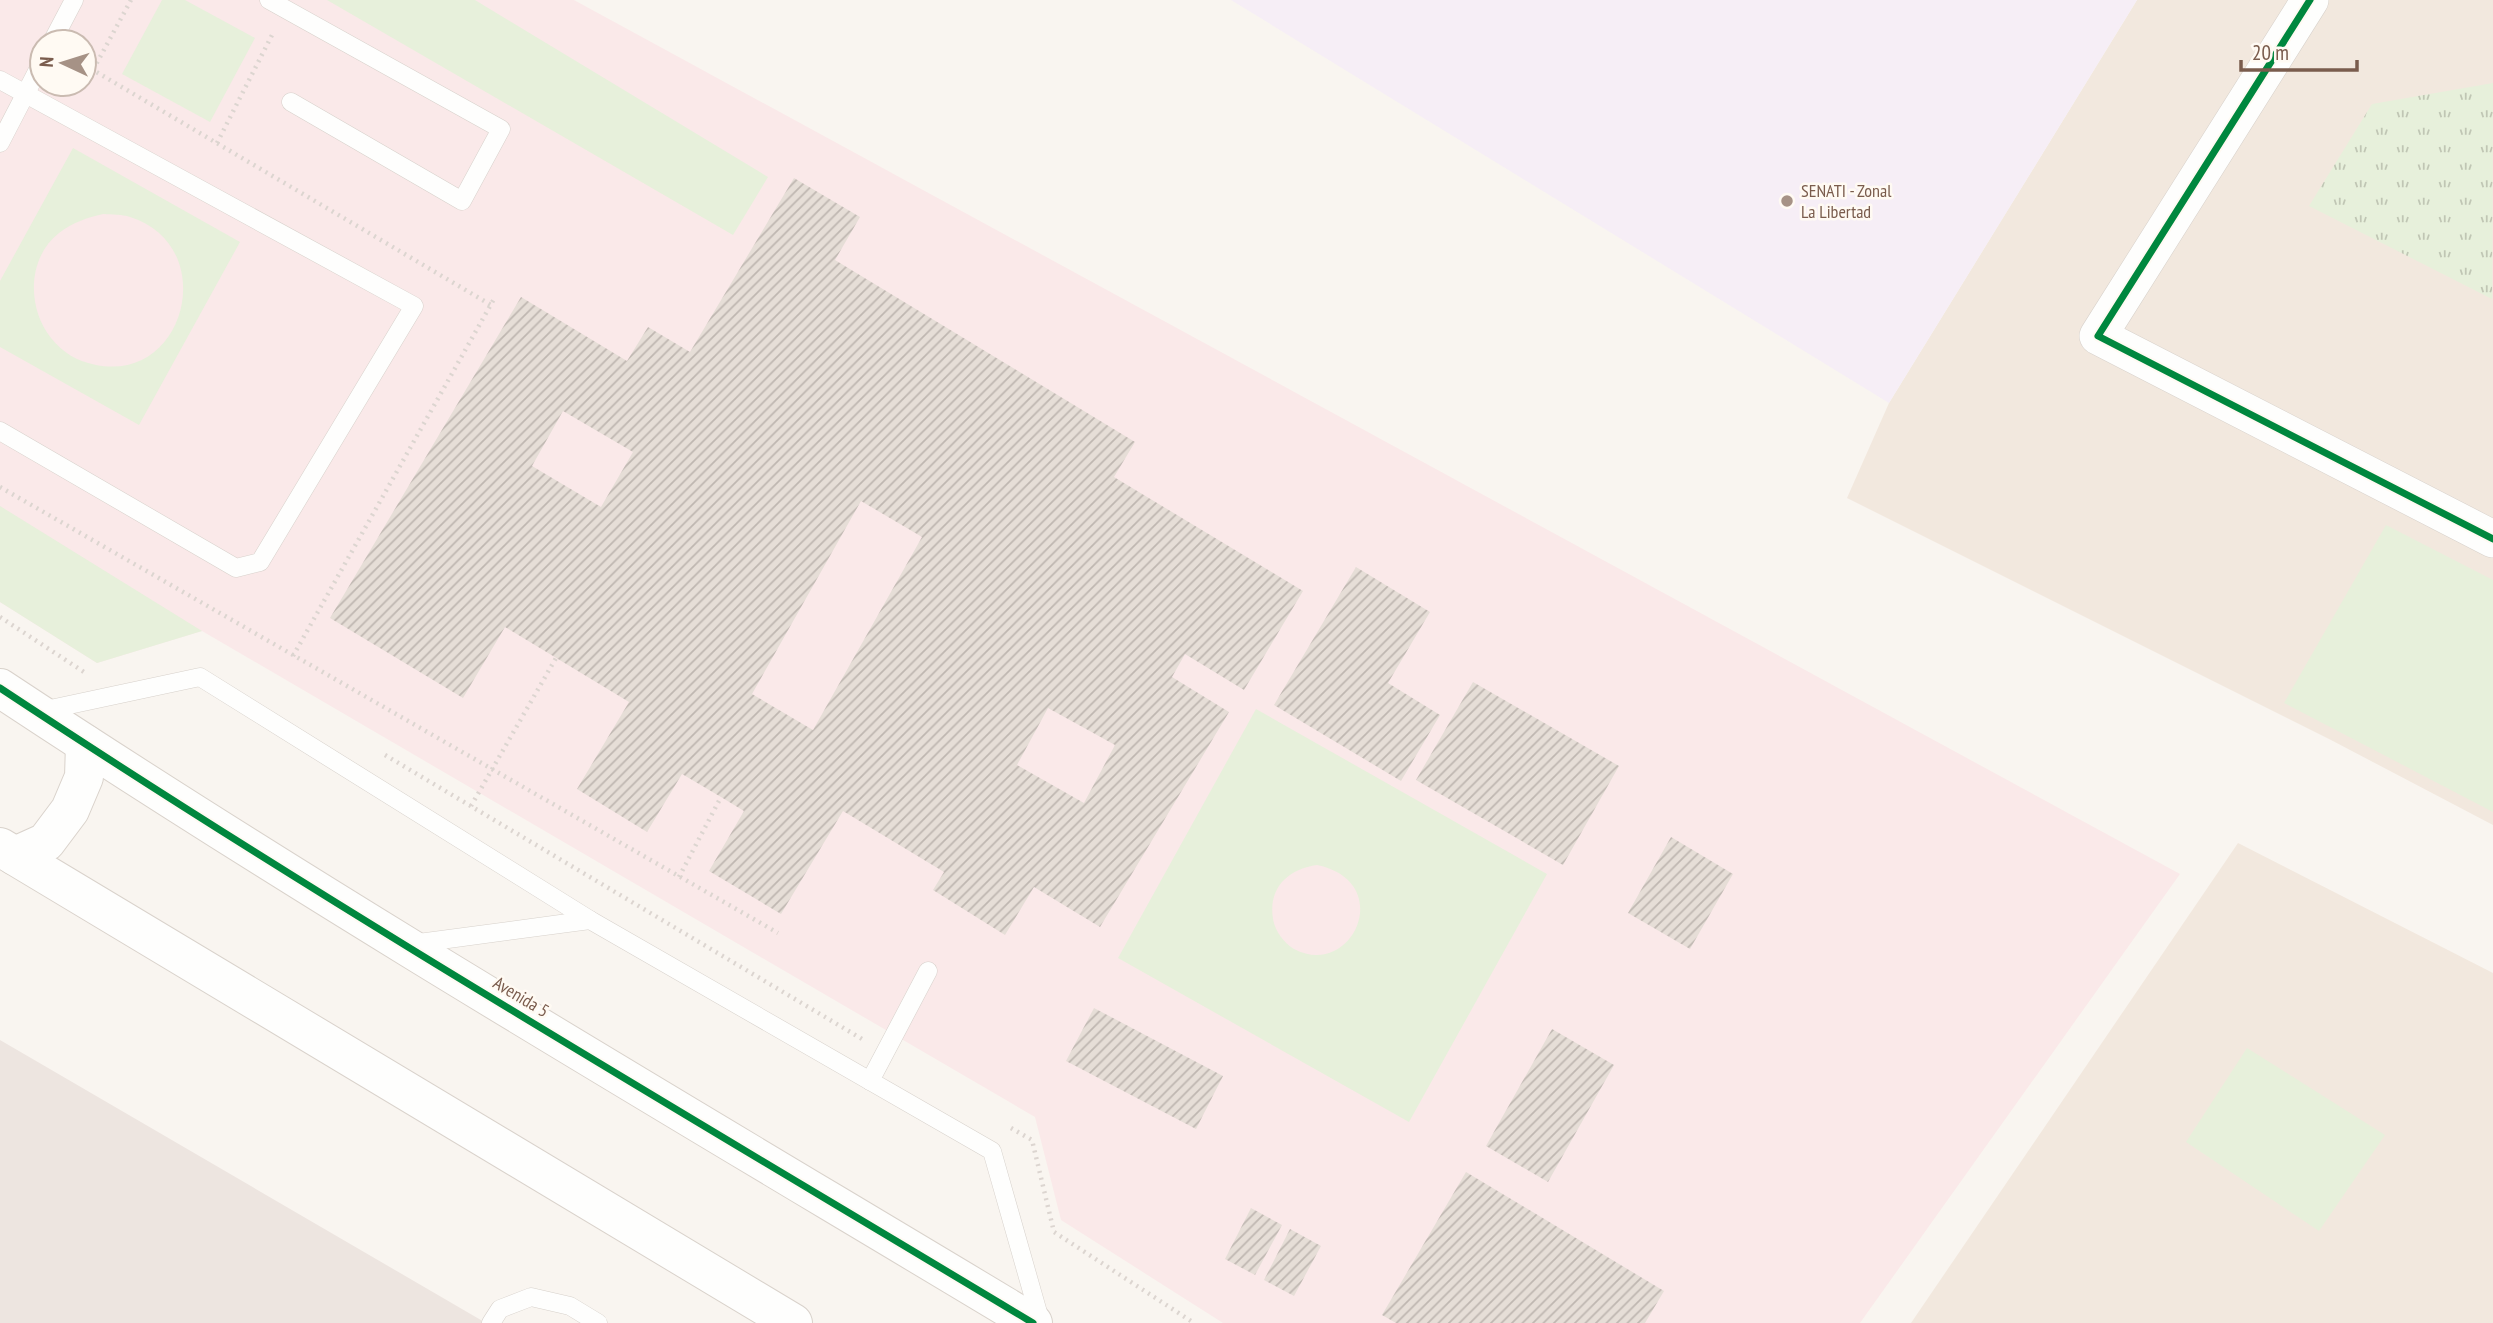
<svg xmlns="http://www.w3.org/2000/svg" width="2493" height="1323" font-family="'PT Sans Narrow',sans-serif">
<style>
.residential{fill:#f2e8de}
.industrial{fill:#ede5e0}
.education{fill:#f6eef6}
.medical{fill:#fae9e9;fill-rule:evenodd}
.green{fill:#e7f0db;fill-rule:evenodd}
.park{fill:url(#park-tufts)}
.building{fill:url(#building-hatch);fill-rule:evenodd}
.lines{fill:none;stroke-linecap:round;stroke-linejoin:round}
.lane-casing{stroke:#d7d1cb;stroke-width:19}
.street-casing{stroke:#d7d1cb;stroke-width:38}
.secondary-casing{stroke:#d9d2cb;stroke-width:40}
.path{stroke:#dcd5d0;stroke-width:4.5;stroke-dasharray:2 5;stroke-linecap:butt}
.lane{stroke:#fefefd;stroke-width:18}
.street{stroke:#fefefd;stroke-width:37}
.secondary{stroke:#fefefd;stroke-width:38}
.cycleway-casing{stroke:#fffaf3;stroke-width:11}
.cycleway{stroke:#00873e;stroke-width:7}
.poi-dot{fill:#a69286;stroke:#fffaf3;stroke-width:2.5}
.labels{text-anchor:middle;stroke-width:5;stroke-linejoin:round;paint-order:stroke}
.poi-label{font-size:18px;fill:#7a5c4d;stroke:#fffaf3;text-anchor:start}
.street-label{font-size:18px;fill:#7a5c4d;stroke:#fffaf3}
</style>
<defs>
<pattern id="park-tufts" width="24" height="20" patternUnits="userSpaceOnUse" patternTransform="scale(1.75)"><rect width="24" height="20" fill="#e7f0db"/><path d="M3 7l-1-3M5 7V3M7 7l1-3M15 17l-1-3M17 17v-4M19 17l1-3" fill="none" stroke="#c0c6b4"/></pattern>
<pattern id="building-hatch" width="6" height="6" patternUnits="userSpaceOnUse" patternTransform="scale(1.75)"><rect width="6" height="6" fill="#e6ded7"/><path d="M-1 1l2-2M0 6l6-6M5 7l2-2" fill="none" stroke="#bfb7b1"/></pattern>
</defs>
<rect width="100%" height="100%" fill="#f9f5f0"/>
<g class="residential">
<polygon points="2137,0 2493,0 2493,825 2331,740 1847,498 1889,403"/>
<polygon points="2238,843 2493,973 2493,1323 1911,1323"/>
</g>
<polygon class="industrial" points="0,1040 486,1323 0,1323"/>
<polygon class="education" points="1231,0 2137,0 1889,403"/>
<path class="medical" d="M0 0H574L2180 874 1860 1323H1223L1061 1220 1035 1117 202 631 97 663 0 602ZM42 42H84V84H42Z"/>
<g class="green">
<polygon points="162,0 185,0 255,38 210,122 122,74"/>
<polygon points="327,0 475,0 768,177 733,235"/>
<path d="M73 148 240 242 139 425 0 347V281ZM103 214C112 215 122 214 130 217 220 245 187 383 96 365 77 361 63 353 51 338 27 308 27 258 59 233 73 222 87 218 103 214Z"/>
<polygon points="0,506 202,631 97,663 0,602"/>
<polygon points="2386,525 2493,580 2493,812 2284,703"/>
<path d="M1256 709 1547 874 1409 1122 1118 958ZM1317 865C1397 882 1352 980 1294 949 1284 943 1275 931 1273 919 1268 888 1288 869 1317 865Z"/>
<polygon points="2247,1048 2385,1135 2319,1231 2186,1142"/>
</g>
<polygon class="park" points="2493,83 2492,299 2309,206 2372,104"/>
<g class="building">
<path d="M794 178 860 217 835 260 1135 442 1114 477 1303 591 1244 690 1185 654 1172 677 1229 712 1100 927 1034 887 1005 935 933 890 944 872 843 811 781 914 709 871 744 811 721 797 682 774 647 832 577 789 629 702 505 627 463 698 330 618 521 297 627 361 648 327 690 352ZM563 411 633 452 601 507 532 466ZM861 501 922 537 813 730 752 694ZM1048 708 1115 745 1084 803 1017 765Z"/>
<polygon points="1356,567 1430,612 1388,683 1440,715 1401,781 1274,705"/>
<polygon points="1473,682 1619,766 1563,865 1416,780"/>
<polygon points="1671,837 1733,874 1690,949 1628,913"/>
<polygon points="1094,1008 1223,1076 1196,1129 1066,1061"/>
<polygon points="1552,1029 1614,1065 1548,1182 1486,1146"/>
<polygon points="1466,1172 1664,1291 1645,1323 1396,1323 1382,1315"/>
<polygon points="1251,1208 1282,1225 1255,1275 1225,1259"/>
<polygon points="1290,1229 1321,1246 1294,1296 1264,1280"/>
</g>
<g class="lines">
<defs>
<g id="lane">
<polyline points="269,0 501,129 462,201 291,102"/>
<polyline points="52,42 74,0"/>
<polyline points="0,80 414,306 260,562 236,568 0,431"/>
<polyline points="0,143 42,62"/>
<polyline points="41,711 200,677 590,920"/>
<polyline points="411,944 590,920 992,1151 1041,1323"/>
<polyline points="870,1081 928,971"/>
<polyline points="491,1323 500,1309 531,1297 570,1306 598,1323"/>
</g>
<polyline id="street" points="2310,0 2098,336 2493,539"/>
<g id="secondary">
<path d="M0 688C337 911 687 1115 1033 1323"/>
<polyline points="0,847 793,1323"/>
<polyline points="15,856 46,842 70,810 84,777 85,744"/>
</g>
</defs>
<use href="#lane" class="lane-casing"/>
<use href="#street" class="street-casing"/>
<use href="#secondary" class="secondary-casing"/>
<g class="path">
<polyline points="131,0 93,70 491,305"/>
<polyline points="217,143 272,35"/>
<polyline points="0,487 778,933"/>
<polyline points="0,617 84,672"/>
<polyline points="293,656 494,299"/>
<polyline points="385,755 862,1039"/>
<polyline points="471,806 556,658"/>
<polyline points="679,877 721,797"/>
<polyline points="1011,1128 1032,1140 1054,1232 1194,1323"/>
</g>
<use href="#lane" class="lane"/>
<use href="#street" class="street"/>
<use href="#secondary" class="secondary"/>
<defs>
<g id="cycleway">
<polyline points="2310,0 2098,336 2493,539"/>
<path d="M0 688C337 911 687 1115 1033 1323"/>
</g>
</defs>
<use href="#cycleway" class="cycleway-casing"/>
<use href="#cycleway" class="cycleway"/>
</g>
<circle class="poi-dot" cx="1787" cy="201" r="7"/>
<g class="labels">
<g class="poi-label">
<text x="1801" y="197">SENATI - Zonal<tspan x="1801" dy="21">La Libertad</tspan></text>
</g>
<g class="street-label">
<text transform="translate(521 997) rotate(31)" y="6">Avenida 5</text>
</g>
</g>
<g transform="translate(63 63) rotate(274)"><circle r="33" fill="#fffaf3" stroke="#cabbb1" stroke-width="2"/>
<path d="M0-5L12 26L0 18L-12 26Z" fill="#a69286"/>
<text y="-10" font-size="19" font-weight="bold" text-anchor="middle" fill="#7a5c4d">N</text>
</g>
<path d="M2241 60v10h116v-10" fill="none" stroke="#7a5c4d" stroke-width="3.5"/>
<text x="2252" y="60" font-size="21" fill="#7a5c4d" stroke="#fffaf3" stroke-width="5" paint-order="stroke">20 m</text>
</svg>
